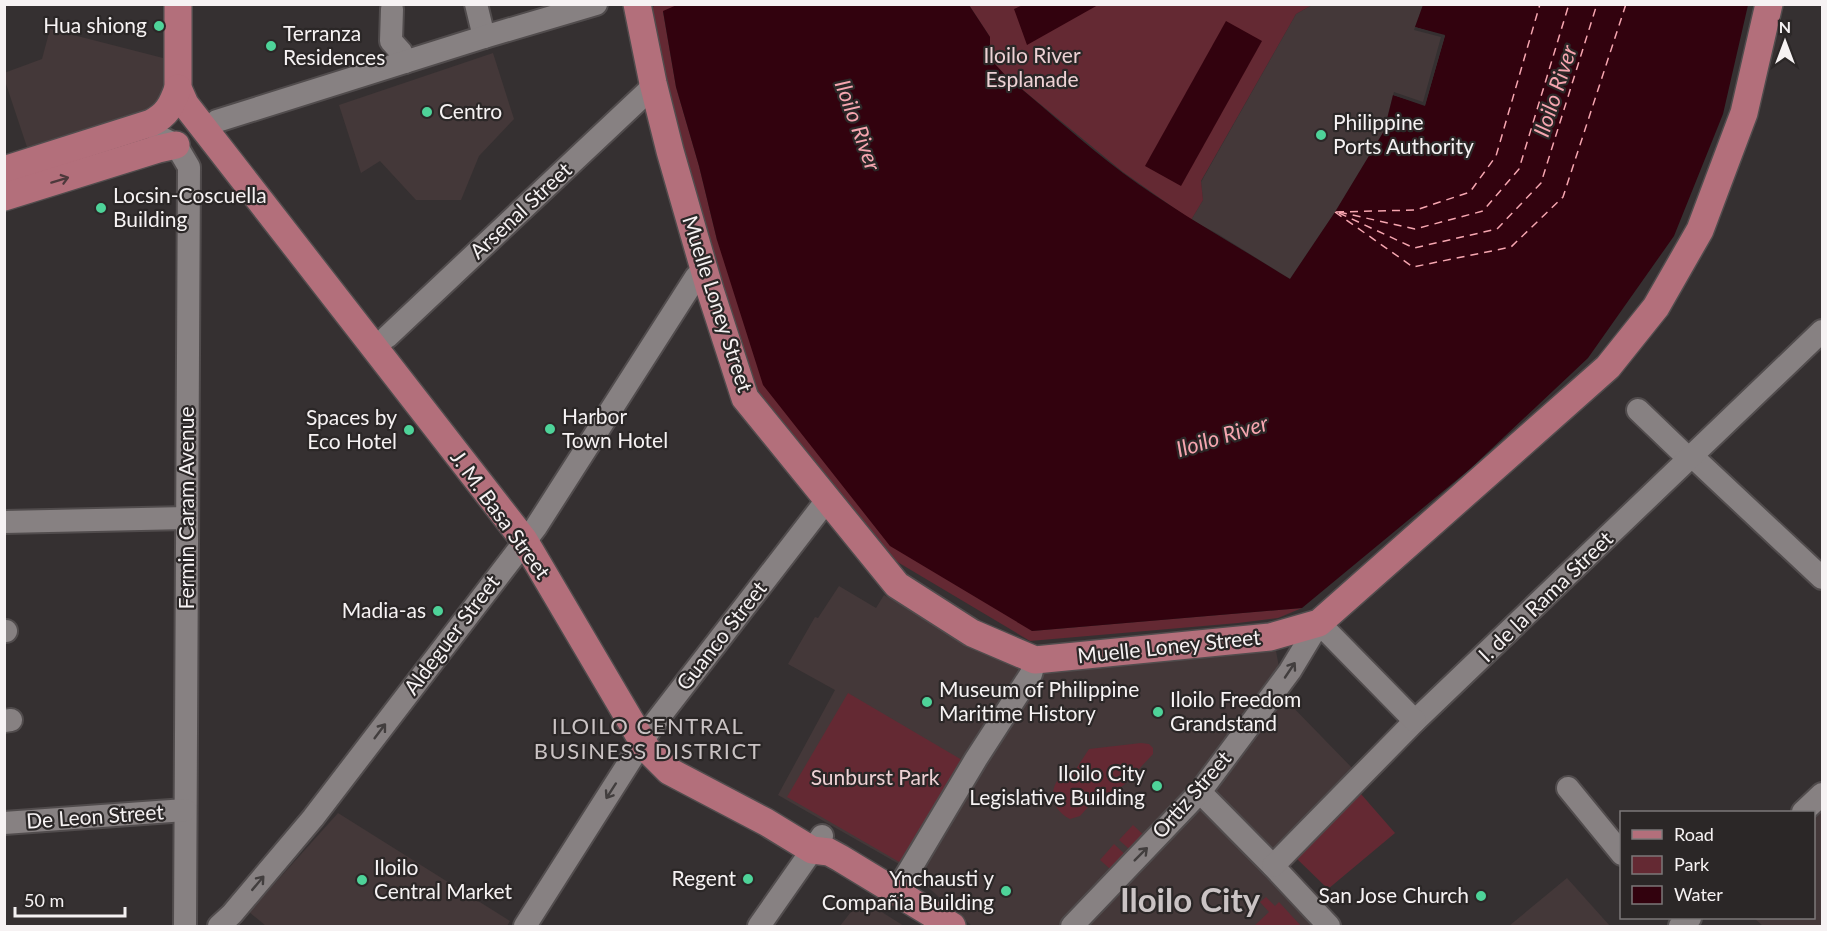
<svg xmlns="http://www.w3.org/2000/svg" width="1827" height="931" font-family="Lato,sans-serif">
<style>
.built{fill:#443839}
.green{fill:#642933}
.water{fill:#32020e}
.pier{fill:#353031}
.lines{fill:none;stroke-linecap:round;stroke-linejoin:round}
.ferry{stroke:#f6a6b0;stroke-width:1.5;stroke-dasharray:8 6;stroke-linecap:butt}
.minor-casing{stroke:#514c4d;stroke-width:26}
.major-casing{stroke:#514c4d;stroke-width:30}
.minor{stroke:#878182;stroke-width:22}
.major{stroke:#b36f7b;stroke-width:27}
.oneway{stroke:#4d393c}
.oneway2{stroke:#423e3e}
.poi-dot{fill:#4ed399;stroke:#2b2727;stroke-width:2}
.labels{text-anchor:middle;stroke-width:4.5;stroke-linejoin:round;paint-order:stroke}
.poi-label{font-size:21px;fill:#f6f2f3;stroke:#2b2727;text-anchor:start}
.park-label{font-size:21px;fill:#edd1d4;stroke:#2b2727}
.street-label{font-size:21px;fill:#f6f2f3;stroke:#2b2727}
.water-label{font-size:22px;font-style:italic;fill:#f6a6b0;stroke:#2b2727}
.neighbourhood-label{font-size:22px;letter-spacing:1.5px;fill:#cac3c4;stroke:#2b2727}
.town-label{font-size:33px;font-weight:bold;fill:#cac3c4;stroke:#2b2727}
</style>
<rect width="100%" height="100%" fill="#353031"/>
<g class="built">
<polygon points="1312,5 1423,5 1415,27 1445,35 1425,106 1393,95 1384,131 1335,212 1290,279 1218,234 1191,220 1203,200 1201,182 1296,14"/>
<polygon points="50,29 163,58 169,64 163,106 30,156 5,81 4,73 42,59"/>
<polygon points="493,53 514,119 479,156 461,200 416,200 380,161 361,173 339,105"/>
<polygon points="839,586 876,608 884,595 1021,669 1276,651 1285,699 1357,773 1262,867 1317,926 972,926 906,868 778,795 835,690 788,664 815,617 818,618"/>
<polygon points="1822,811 1822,926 1763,926 1754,918 1814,918 1814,820"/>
<polygon points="338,813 510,921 507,926 266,926 249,912"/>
<polygon points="1567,878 1610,926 1509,926"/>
<polygon points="861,899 904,926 840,926"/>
</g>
<g class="green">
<polygon points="655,5 679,5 663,12 676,87 699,166 717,240 1032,631 1302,608 1278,618 1238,623 1030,641 884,554 756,390 680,156 649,11"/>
<polygon points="969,5 1312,5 1296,14 1201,181 1203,200 1191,220 1123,172 1006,76 995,64 990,54 990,37"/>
<polygon points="848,693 962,760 901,863 787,797"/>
<path d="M1141 743 1149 744 1153 748V754L1124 785 1115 791 1100 794 1080 816 1070 819C1044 806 1049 775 1076 769L1089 749Z"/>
<polygon points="1361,794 1395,833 1328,889 1295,857"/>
<polygon points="1133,825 1149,840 1136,855 1119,840"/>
<polygon points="1114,844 1131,860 1117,875 1100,860"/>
<polygon points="1266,897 1275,906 1279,902 1301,926 1254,926 1269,912 1260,902"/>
</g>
<g class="water">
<path d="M679 4 969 5 990 37V54L995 64 1006 76C1045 108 1083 143 1123 173 1176 212 1234 244 1290 279L1335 212 1384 131 1393 95 1425 105 1445 36 1415 27 1423 5H1748L1723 114 1674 236 1588 358 1470 469 1302 608 1032 631 890 546 763 385 717 240 699 166 676 87 663 11Z"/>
<polygon points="1023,5 1023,4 1098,5 1027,45 1014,9"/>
<polygon points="1226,21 1262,41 1181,186 1145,166"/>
</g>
<polygon class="pier" points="1415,27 1445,35 1425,106 1393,95 1394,92 1423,102 1441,37 1414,30"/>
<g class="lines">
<g class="ferry">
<polyline points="1335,212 1413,267 1511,247 1563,197 1626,4"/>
<polyline points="1336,212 1416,210 1470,192 1496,156 1540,4"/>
<polyline points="1339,212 1415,229 1483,211 1519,169 1569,4"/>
<polyline points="1339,213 1414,248 1497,229 1541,183 1597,4"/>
</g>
<defs>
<g id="minor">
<polyline points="476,4 484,37"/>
<polyline points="392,9 391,41 401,52 405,62"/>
<polyline points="217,121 484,37 596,4"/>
<polyline points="160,137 176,145 189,167 185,926"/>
<polyline points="387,337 647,92 653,83"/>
<polyline points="1638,410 1689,459"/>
<polyline points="1692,456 1822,578"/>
<polyline points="4,522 187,518"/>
<polyline points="4,631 6,631"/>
<polyline points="4,721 11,720"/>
<polyline points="1568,788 1622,854"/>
<polyline points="1200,792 1273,866 1329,926"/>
<polyline points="1803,812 1822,794"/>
<polyline points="4,823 185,810"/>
<polyline points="1273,866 1415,721 1822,331"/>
<polyline points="897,891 976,759 1031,674 1035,660"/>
<polyline points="219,926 232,914 313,818 536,527 696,277 704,269"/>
<polyline points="525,926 651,728 827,500"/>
<polyline points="759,926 822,836"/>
<polyline points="1072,926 1200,792 1290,671 1319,623 1415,721"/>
<polyline points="1680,926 1690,918"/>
</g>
<g id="major">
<polyline points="178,4 178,88 185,104 524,540 647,749 669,771 766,822 812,850 829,852 840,858 952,926"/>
<polyline points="637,4 653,83 670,151 710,290 745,398 897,585 972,633 1035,660 1270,637 1319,623 1608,367 1656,307 1700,230 1744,113 1769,4"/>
<path d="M4 170 151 123C167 115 172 105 178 88"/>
<polyline points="4,197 158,149 176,145"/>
</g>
</defs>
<use href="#minor" class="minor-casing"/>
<use href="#major" class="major-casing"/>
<use href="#minor" class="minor"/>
<use href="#major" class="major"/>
</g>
<defs><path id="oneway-shaft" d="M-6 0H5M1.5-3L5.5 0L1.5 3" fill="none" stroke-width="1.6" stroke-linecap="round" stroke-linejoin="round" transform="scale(1.5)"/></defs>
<use class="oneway" href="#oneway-shaft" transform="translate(60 180) rotate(-17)"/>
<g class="oneway2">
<use href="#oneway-shaft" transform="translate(1290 670) rotate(-56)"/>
<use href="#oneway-shaft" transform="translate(380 731) rotate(-53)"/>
<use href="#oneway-shaft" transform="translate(611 791) rotate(123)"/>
<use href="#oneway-shaft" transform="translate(1141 854) rotate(-45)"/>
<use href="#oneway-shaft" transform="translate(258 883) rotate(-50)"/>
</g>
<g class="poi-dot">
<circle cx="159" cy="26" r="6"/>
<circle cx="271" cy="46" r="6"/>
<circle cx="427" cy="112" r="6"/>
<circle cx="1321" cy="135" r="6"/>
<circle cx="101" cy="208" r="6"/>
<circle cx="550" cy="429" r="6"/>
<circle cx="409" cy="430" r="6"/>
<circle cx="438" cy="611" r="6"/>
<circle cx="927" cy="702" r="6"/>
<circle cx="1158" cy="712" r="6"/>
<circle cx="1157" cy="786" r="6"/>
<circle cx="748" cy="879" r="6"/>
<circle cx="362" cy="880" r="6"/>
<circle cx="1006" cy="891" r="6"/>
<circle cx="1481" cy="896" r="6"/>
</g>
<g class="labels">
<g class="poi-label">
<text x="147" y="33" text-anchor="end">Hua shiong</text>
<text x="283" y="41">Terranza<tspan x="283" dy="24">Residences</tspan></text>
<text x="439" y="119">Centro</text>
<text x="1333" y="130">Philippine<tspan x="1333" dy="24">Ports Authority</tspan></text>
<text x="113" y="203">Locsin-Coscuella<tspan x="113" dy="24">Building</tspan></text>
<text x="562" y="424">Harbor<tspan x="562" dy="24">Town Hotel</tspan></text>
<text x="397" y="425" text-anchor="end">Spaces by<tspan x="397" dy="24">Eco Hotel</tspan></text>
<text x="426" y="618" text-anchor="end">Madia-as</text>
<text x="939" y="697">Museum of Philippine<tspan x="939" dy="24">Maritime History</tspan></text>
<text x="1170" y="707">Iloilo Freedom<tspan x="1170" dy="24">Grandstand</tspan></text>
<text x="1145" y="781" text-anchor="end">Iloilo City<tspan x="1145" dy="24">Legislative Building</tspan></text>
<text x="374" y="875">Iloilo<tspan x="374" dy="24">Central Market</tspan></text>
<text x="736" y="886" text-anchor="end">Regent</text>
<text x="994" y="886" text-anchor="end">Ynchausti y<tspan x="994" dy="24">Compañia Building</tspan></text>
<text x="1469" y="903" text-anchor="end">San Jose Church</text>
</g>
<g class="park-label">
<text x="1032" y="63">Iloilo River<tspan x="1032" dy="24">Esplanade</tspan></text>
<text x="875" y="785">Sunburst Park</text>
</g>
<g class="street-label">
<text transform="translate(521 211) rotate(-43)" y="7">Arsenal Street</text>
<text transform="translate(717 304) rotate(72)" y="7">Muelle Loney Street</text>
<text transform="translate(187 508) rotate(-90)" y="7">Fermin Caram Avenue</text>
<text transform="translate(500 515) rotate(54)" y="7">J. M. Basa Street</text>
<text transform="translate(1546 597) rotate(-44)" y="7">I. de la Rama Street</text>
<text transform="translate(452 635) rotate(-53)" y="7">Aldeguer Street</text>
<text transform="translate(722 636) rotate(-52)" y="7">Guanco Street</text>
<text transform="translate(1169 647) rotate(-6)" y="7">Muelle Loney Street</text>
<text transform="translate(1192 795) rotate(-49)" y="7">Ortiz Street</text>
<text transform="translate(95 817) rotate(-4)" y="7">De Leon Street</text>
</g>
<g class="water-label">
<text transform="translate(1555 91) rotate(-72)" y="8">Iloilo River</text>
<text transform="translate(858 125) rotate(70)" y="8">Iloilo River</text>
<text transform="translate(1222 436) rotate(-17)" y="8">Iloilo River</text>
</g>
<g class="neighbourhood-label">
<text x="648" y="734">ILOILO CENTRAL<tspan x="648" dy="25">BUSINESS DISTRICT</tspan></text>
</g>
<g class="town-label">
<text x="1190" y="912">Iloilo City</text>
</g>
</g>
<rect width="1827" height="931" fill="none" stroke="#f6f2f3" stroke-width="12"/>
<rect x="1620" y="811" width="195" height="108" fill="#2b2727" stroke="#7c7879" stroke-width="1.5"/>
<rect x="1632" y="830" width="30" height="9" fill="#b36f7b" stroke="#7c7879" stroke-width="1.5"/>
<text x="1674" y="841" font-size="18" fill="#f6f2f3">Road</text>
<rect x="1632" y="856" width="30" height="18" fill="#642933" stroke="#7c7879" stroke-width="1.5"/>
<text x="1674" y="871" font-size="18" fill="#f6f2f3">Park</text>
<rect x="1632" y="886" width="30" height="18" fill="#32020e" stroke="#7c7879" stroke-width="1.5"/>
<text x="1674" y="901" font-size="18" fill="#f6f2f3">Water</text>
<g transform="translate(1785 42)" stroke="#2b2727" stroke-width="4.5" paint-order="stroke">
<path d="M0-4.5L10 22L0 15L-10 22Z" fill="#f6f2f3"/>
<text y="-9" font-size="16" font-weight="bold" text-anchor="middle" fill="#f6f2f3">N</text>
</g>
<path d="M15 907v9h110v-9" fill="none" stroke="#f6f2f3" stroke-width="3"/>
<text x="24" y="907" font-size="18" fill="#f6f2f3" stroke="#2b2727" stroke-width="4.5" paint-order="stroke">50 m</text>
</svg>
